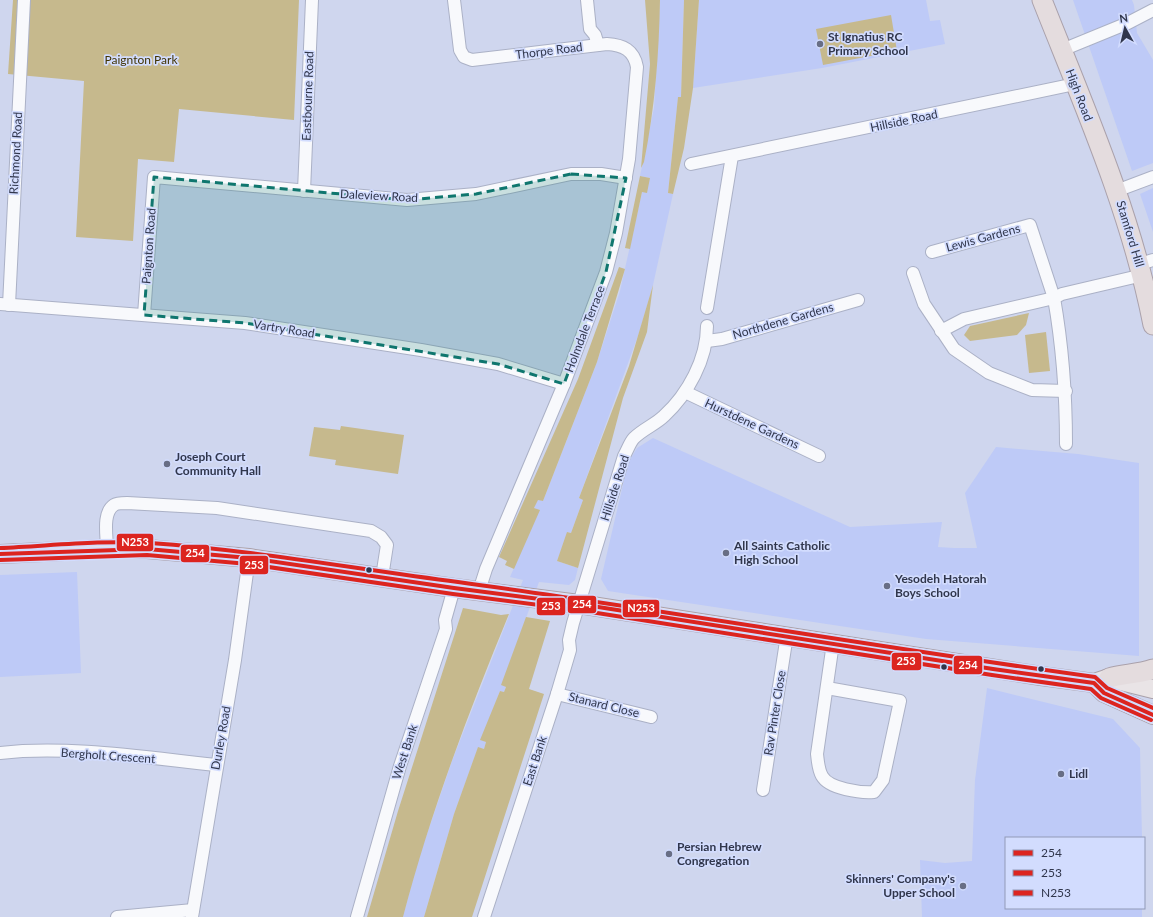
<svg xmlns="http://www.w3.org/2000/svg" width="1153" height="917" font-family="Lato,sans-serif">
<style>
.built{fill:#becaf7}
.green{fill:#c6b98d}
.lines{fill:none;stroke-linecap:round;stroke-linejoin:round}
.minor-casing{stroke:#abb1c6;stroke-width:14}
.primary-casing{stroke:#aaa1ab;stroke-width:20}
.trunk-casing{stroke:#aaa1ab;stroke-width:21}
.minor{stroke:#f8f9fc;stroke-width:12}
.primary{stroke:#e9e4e6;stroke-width:18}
.trunk{stroke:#e4dcde;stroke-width:19}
.bus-1-casing{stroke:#d2dcfe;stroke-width:7}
.bus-2-casing{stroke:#d2dcfe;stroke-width:7}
.bus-3-casing{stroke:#d2dcfe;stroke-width:7}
.bus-1{stroke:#dc241f;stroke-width:4}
.bus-2{stroke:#dc241f;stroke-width:4}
.bus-3{stroke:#dc241f;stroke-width:4}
.marked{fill:#0f766e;fill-opacity:0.2;stroke:#0f766e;stroke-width:3;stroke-dasharray:8 5;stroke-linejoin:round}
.poi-dot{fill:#686e85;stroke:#d2dcfe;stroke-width:1.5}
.bus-dot{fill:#30364c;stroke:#d2dcfe;stroke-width:1.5}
.labels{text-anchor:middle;stroke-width:3.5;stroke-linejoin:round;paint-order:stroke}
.poi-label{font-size:12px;font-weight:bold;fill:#30364c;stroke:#d2dcfe;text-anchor:start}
.street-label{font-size:12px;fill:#30364c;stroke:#d2dcfe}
.park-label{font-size:12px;fill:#403303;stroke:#d2dcfe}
.line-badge{stroke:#d2dcfe;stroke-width:1.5}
.badge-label{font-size:11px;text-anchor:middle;font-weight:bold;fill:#fff}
</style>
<rect width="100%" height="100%" fill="#cfd6ee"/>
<g class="built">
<polygon points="660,0 684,0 681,98 678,98 668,193 673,194 653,285 639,333 579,498 583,500 571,533 568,532 557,561 578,568 575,580 569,585 539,582 502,685 506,687 504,692 500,691 481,740 486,742 484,749 478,748 454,814 424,917 403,917 417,863 452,761 523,580 510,577 539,510 534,508 538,499 543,501 597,362 620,291 642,192 650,178 640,176 654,108"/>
<polygon points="699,0 926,0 930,21 940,20 945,44 822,68 693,88"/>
<polygon points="1073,0 1132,0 1134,5 1137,33 1153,60 1153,163 1132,171"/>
<polygon points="1153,188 1153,232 1140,194"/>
<polygon points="653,438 850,527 942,522 938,547 954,548 977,548 965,493 996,447 1078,454 1139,463 1139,656 926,639 608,591 601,579 628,463 637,448"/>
<polygon points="77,572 81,673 0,677 0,575"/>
<polygon points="987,688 1113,719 1140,748 1142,838 1006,838 1006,908 1142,908 1142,917 922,917 920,860 945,863 972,861 975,780"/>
</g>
<g class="green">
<polygon points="13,0 299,0 294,120 179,109 174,162 138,159 133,241 76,237 84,81 8,74"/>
<path d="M645 0H660C659 54 655 108 644 162L641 168 650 64Z"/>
<polygon points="684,0 699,0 693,88 684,148 673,194 668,193 678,97 681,97"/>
<polygon points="891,15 897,51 823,65 816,29"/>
<polygon points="640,176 650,178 647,193 642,192 630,249 625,248"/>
<polygon points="619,267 625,269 597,362 543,501 538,500 534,508 540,510 514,569 505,565 507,561 499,557 578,379"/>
<polygon points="653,285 647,332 623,398 578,568 557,561 567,532 571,533 583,500 579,498 629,366"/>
<polygon points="1029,313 1026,325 1017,335 970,341 964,335 970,326"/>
<polygon points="1046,332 1050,371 1029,373 1025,335"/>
<polygon points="341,426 404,435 398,474 335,465 336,460 309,456 314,427 340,430"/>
<path d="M463 608 501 615 509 614C468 713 430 814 403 917H367L398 811Z"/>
<polygon points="526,617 550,621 529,689 544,694 472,917 424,917 454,814 478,747 484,749 486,742 480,740 500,691 504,692 506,687 501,685"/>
</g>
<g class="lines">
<defs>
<g id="minor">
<path d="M454 0 460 50 464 57 472 60 607 44C623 45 634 50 637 67L629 159 616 233 606 272 564 384 486 569 479 591"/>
<polyline points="587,0 590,29 595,35 598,45"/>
<polyline points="1062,50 1128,23 1153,10"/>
<polyline points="691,164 1075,84"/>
<polyline points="304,191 312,0"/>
<polyline points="1116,191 1153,177"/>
<polyline points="932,252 1030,225 1054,298 1062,294 1143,275"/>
<polyline points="1140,264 1153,260"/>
<polyline points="913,273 924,304 954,349 989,373 1032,390 1066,391"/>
<polyline points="0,304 245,323 421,350 498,364 564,384"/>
<polyline points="9,305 24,0"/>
<polyline points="707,308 732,156"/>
<polyline points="144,315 154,177 407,200 476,194 571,174 601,174 626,178"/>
<path d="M941 331 964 319 1054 298C1063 349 1066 392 1066 444"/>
<polyline points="707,341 722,339 858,300"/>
<polyline points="685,392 819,456"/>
<path d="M107 549C107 536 102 513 114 505 117 503 123 503 127 503L217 508 371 531 381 537 387 545 382 577"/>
<path d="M827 688 900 701 883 780 874 792C861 793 829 789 822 776 818 769 818 761 817 754L833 643"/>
<polyline points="557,694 651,717"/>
<path d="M0 753C68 745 148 758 216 765"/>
<polyline points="763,790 787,635"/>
<polyline points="117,917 193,910"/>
<polyline points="192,917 235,660 249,558"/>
<polyline points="357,917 400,766 446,629 445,620 454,588"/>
<path d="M484 917 557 694 570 650 569 640 573 623 624 456C627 451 630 442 634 438 643 429 656 424 664 416 688 394 707 359 707 326"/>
</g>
<g id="primary">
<polyline points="0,554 107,549 147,549 249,558 454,588 579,604 1041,676 1094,683 1109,678 1153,689"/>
<polyline points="1094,683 1104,693 1153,715"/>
</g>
<g id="trunk">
<path d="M1042 0C1084 106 1131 212 1153 325"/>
<path d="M1109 678C1123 674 1139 674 1153 669"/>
</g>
</defs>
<use href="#minor" class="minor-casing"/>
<use href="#primary" class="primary-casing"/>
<use href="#trunk" class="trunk-casing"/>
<use href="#minor" class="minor"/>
<use href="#primary" class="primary"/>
<use href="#trunk" class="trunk"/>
<defs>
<polyline id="bus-1" points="0,554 147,549 249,558 454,588 579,604 993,669 1094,683 1104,693 1153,715"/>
<polyline id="bus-2" points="0,560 147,555 248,564 453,594 578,610 992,675 1091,689 1101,698 1151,720"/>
<path id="bus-3" d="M0 548C49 546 100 540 150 543 253 550 355 569 458 582 671 611 882 648 1095 677L1107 688 1153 708"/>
</defs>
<use href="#bus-1" class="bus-1-casing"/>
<use href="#bus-2" class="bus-2-casing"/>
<use href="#bus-3" class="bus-3-casing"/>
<use href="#bus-1" class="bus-1"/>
<use href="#bus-2" class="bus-2"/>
<use href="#bus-3" class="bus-3"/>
</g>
<path class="marked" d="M571 174 626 178 606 272 564 384 498 364 245 323 144 315 154 177 407 200 476 194Z"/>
<g class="poi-dot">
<circle cx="820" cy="44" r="4"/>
<circle cx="167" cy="464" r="4"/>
<circle cx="726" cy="553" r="4"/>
<circle cx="887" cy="586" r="4"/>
<circle cx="1061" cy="774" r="4"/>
<circle cx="669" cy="854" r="4"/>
<circle cx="963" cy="886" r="4"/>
</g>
<g class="bus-dot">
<circle cx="369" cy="570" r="3.5"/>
<circle cx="944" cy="667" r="3.5"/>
<circle cx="1041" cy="669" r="3.5"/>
</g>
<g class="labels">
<g class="poi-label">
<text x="828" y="41">St Ignatius RC<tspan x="828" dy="14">Primary School</tspan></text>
<text x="175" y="461">Joseph Court<tspan x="175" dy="14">Community Hall</tspan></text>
<text x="734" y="550">All Saints Catholic<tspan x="734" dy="14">High School</tspan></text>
<text x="895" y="583">Yesodeh Hatorah<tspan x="895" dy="14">Boys School</tspan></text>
<text x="1069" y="778">Lidl</text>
<text x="677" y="851">Persian Hebrew<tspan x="677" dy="14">Congregation</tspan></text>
<text x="955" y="883" text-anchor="end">Skinners' Company's<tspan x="955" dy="14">Upper School</tspan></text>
</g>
<g class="street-label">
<text transform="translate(549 51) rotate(-7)" y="4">Thorpe Road</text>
<text transform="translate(1079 95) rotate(69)" y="4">High Road</text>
<text transform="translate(308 96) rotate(-88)" y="4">Eastbourne Road</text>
<text transform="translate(904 121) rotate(-12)" y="4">Hillside Road</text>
<text transform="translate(16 153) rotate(-87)" y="4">Richmond Road</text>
<text transform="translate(379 196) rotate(3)" y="4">Daleview Road</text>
<text transform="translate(1130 234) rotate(73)" y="4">Stamford Hill</text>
<text transform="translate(983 238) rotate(-15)" y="4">Lewis Gardens</text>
<text transform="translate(149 246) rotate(-86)" y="4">Paignton Road</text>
<text transform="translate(783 321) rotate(-16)" y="4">Northdene Gardens</text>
<text transform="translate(284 329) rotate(9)" y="4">Vartry Road</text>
<text transform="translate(585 329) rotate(-69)" y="4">Holmdale Terrace</text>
<text transform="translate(752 424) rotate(25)" y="4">Hurstdene Gardens</text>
<text transform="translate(615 488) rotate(-72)" y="4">Hillside Road</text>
<text transform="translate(604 705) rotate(14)" y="4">Stanard Close</text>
<text transform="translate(775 713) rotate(-81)" y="4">Rav Pinter Close</text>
<text transform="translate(221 738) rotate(-80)" y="4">Durley Road</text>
<text transform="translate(405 752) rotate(-72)" y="4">West Bank</text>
<text transform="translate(108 756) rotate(4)" y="4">Bergholt Crescent</text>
<text transform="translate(535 761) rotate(-72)" y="4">East Bank</text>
</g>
<g class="park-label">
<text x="141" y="64">Paignton Park</text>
</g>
</g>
<g class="line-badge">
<rect x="116" y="533" width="38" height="19" rx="4" fill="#dc241f"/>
<rect x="180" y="544" width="30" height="19" rx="4" fill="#dc241f"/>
<rect x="239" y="555" width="30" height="20" rx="4" fill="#dc241f"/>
<rect x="567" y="595" width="30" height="19" rx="4" fill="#dc241f"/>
<rect x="536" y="597" width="30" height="19" rx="4" fill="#dc241f"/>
<rect x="622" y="599" width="38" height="19" rx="4" fill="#dc241f"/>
<rect x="891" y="652" width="31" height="19" rx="4" fill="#dc241f"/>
<rect x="953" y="655" width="30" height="20" rx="4" fill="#dc241f"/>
</g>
<g class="badge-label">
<text x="135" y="546">N253</text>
<text x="195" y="557">254</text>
<text x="254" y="569">253</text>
<text x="582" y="608">254</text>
<text x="551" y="610">253</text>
<text x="641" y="612">N253</text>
<text x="906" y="665">253</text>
<text x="968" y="669">254</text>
</g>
<rect x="1005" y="837" width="140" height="72" fill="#d2dcfe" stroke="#919ab7"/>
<rect x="1013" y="850" width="20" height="6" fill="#dc241f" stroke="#919ab7"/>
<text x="1041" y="857" font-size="12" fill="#30364c">254</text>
<rect x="1013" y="870" width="20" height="6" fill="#dc241f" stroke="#919ab7"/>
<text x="1041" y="877" font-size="12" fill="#30364c">253</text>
<rect x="1013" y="890" width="20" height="6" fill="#dc241f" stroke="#919ab7"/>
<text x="1041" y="897" font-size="12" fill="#30364c">N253</text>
<g transform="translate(1125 28) rotate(352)" stroke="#d2dcfe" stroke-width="3" paint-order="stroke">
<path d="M0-3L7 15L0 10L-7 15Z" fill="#30364c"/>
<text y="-6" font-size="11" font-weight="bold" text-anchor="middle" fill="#30364c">N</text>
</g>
</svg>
